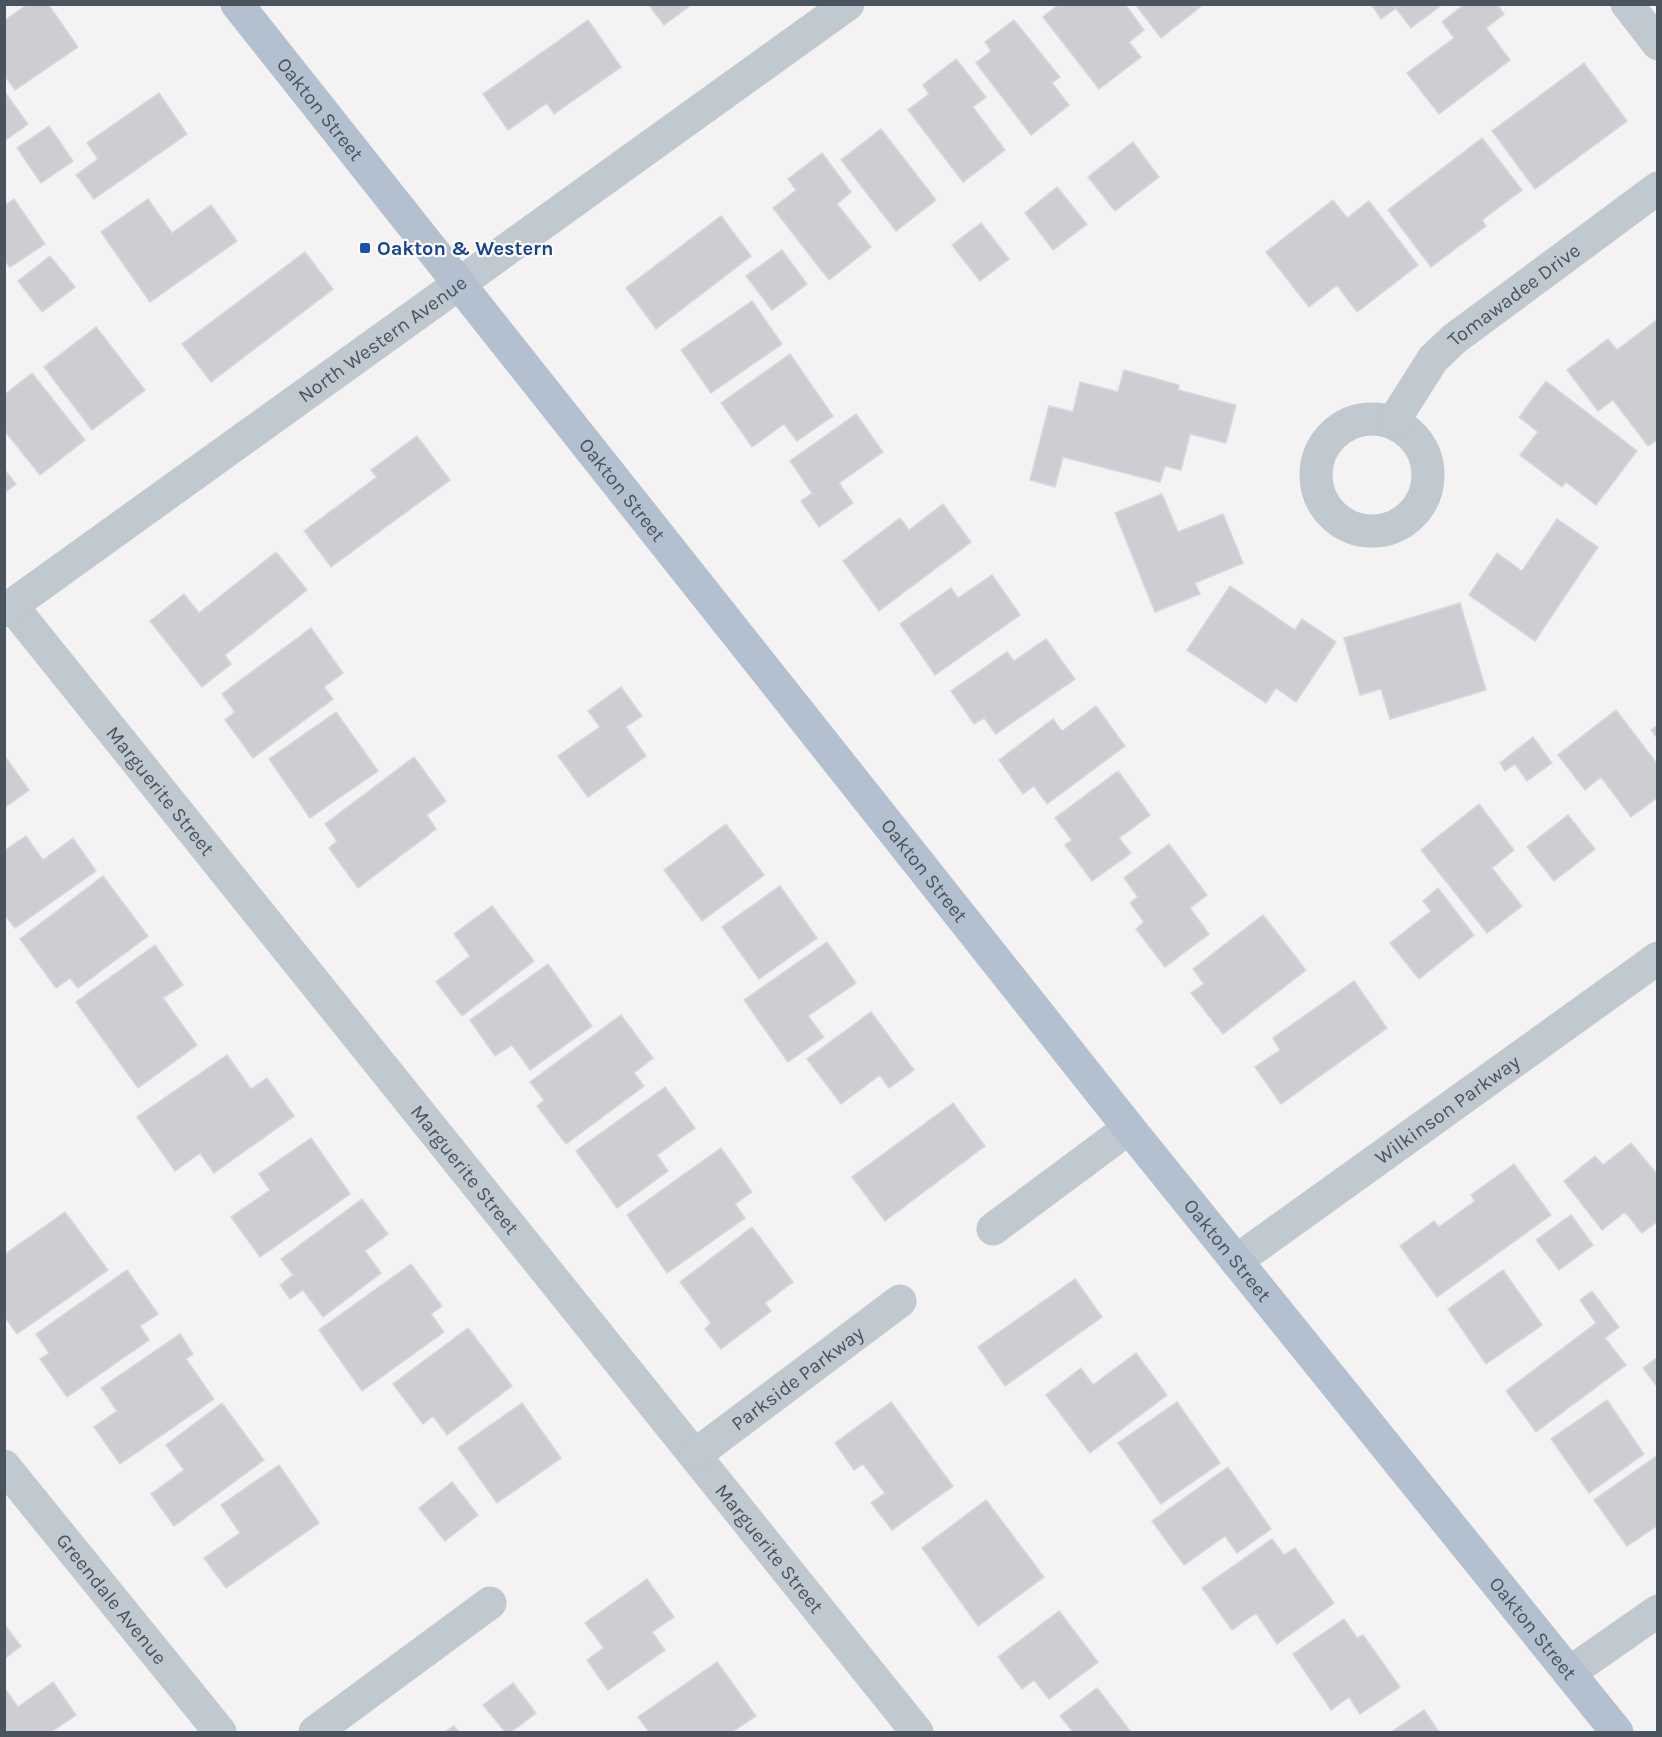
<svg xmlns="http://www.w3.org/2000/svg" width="1662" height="1737" font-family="Karla,sans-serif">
	<rect width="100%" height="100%" fill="#f4f2f2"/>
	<path fill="#ccced4" stroke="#d6d8dd" stroke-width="1.5" d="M28,4H48L78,47L15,90L4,75V21Z
		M648,4H692L664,25Z
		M1059,4H1125L1144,30L1129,42L1141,57L1099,89L1043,17Z
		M1135,4H1204L1161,38Z
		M1371,4H1443L1411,28L1396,8L1381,19Z
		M1465,4H1497L1504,14L1486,28L1510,60L1439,114L1407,73L1454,38L1442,22Z
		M588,20L621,67L554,114L547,103L508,130L483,94Z
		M1014,20L1060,77L1052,83L1069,105L1031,135L976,63L991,51L985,42Z
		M956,59L986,97L973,107L1005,150L963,182L908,110L929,94L923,85Z
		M1584,63L1627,121L1535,189L1492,131Z
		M4,91L28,124L4,141Z
		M159,93L187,134L94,199L76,175L98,159L87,143Z
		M49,126L73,161L41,183L17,148Z
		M881,129L936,200L896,231L841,160Z
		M1482,138L1522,190L1482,220L1486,226L1431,267L1388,210Z
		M1133,142L1159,177L1115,211L1088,177Z
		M822,153L851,192L837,204L871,247L829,280L773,208L796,190L788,179Z
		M1057,187L1087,224L1053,250L1025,213Z
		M14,199L45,244L10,267L4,260V206Z
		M148,199L172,233L211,205L237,241L150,302L101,232Z
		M1333,200L1347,218L1369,201L1418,265L1357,312L1337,285L1309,307L1266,252Z
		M721,216L751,256L656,329L626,288Z
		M981,223L1009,259L980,281L952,245Z
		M782,250L807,284L772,310L746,276Z
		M305,252L333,289L211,382L182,344Z
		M50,256L75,287L42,312L18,281Z
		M752,301L782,344L711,393L681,350Z
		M1658,319V439L1648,446L1613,400L1598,411L1567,370L1608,339L1617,350Z
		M96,327L145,390L92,430L44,367Z
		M790,354L833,416L797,441L784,424L752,447L721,403Z
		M1124,370L1179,385L1178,390L1236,405L1226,443L1190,434L1181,470L1165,466L1160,482L1063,457L1055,487L1030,480L1049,406L1073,412L1080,382L1118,392Z
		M32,373L85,440L40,475L4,430V395Z
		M1546,381L1637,451L1596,505L1566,482L1562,487L1520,455L1538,432L1519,417Z
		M856,414L883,452L839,483L853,503L819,527L801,501L812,493L790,461Z
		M417,436L450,480L331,567L304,531L377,477L371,470Z
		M4,469L16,484L4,493Z
		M1162,494L1178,532L1223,514L1243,563L1195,583L1200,594L1155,612L1115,513Z
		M943,504L971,542L879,611L843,561L900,518L909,530Z
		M1557,519L1598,547L1535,641L1469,595L1497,553L1522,571Z
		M276,552L307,590L225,655L231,664L202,687L150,621L184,594L199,613Z
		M992,575L1020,615L935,675L900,624L951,588L958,598Z
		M1230,586L1295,630L1302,619L1336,642L1296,702L1276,688L1266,703L1187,650Z
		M1460,603L1486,690L1390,719L1381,689L1360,695L1344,638Z
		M311,628L343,673L324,687L333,699L253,758L225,720L235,712L222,694Z
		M1046,639L1075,679L996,734L984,718L974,724L951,691L1007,652L1014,661Z
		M621,687L642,716L626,727L646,756L588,797L558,756L600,727L588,711Z
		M1096,706L1125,746L1047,804L1034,786L1023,794L999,760L1053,719L1062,731Z
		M1616,710L1658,765V797L1631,817L1601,777L1585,790L1558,755Z
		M336,712L378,771L310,818L269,759Z
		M1658,725V739L1651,730Z
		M1533,737L1552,763L1527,781L1515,764L1505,771L1500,763Z
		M4,755L29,790L4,808Z
		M414,757L446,801L427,815L436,829L358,888L329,848L337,841L325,824Z
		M1118,771L1150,815L1119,838L1131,853L1092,881L1065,845L1072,840L1055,818Z
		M1479,804L1514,850L1492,868L1522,906L1487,933L1421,850Z
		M1568,815L1595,849L1554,881L1527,847Z
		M726,824L764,875L702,921L664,870Z
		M26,836L43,860L73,838L96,871L15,928L4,914V851Z
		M1169,844L1207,895L1190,908L1209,934L1165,967L1136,929L1144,922L1130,903L1138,897L1124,878Z
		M103,876L148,936L78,988L70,978L56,988L20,939Z
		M780,886L817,938L759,979L722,927Z
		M1438,888L1474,935L1419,979L1390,943L1431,911L1423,901Z
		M492,906L534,961L462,1016L436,982L470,956L454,934Z
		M1263,915L1306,970L1223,1034L1191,993L1204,984L1193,969Z
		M827,942L856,983L808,1016L824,1037L788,1062L744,1000Z
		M155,945L183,985L163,998L197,1045L138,1088L76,1002Z
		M548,964L592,1026L530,1070L512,1045L495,1056L470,1020Z
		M1354,981L1387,1028L1281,1104L1255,1067L1280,1050L1273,1038Z
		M871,1012L914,1070L889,1088L880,1075L841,1104L807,1059Z
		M621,1015L653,1058L634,1073L644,1086L566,1144L537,1106L544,1100L530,1082Z
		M227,1055L251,1089L267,1078L294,1116L214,1173L200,1153L175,1171L137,1117Z
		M665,1087L695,1128L657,1155L668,1171L617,1208L576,1151Z
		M953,1103L985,1146L885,1221L852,1177Z
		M311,1138L350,1194L260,1257L231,1217L270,1190L259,1174Z
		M1631,1143L1658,1175V1221L1642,1233L1625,1212L1602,1230L1564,1181L1595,1156L1603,1165Z
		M721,1148L752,1192L735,1204L745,1218L667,1273L627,1215Z
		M1514,1164L1551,1215L1437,1297L1400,1246L1434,1221L1439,1227L1475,1201L1471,1195Z
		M362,1199L388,1234L365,1251L381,1273L323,1317L303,1290L290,1299L280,1285L293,1275L281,1259Z
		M65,1212L108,1270L17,1334L4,1316V1255Z
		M1571,1215L1593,1245L1559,1270L1536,1240Z
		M752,1227L793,1282L765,1303L771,1311L721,1349L705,1329L711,1323L680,1282Z
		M411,1264L442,1306L431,1314L444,1332L362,1391L319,1330Z
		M127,1270L158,1314L140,1326L149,1340L67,1397L40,1359L49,1353L36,1334Z
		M1503,1270L1542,1325L1486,1364L1448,1309Z
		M1075,1279L1102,1317L1005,1386L978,1347Z
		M1592,1291L1619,1327L1605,1338L1626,1365L1536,1432L1506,1391L1596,1323L1580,1300Z
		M468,1328L512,1386L447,1435L433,1416L423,1424L393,1384Z
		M180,1334L193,1354L186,1359L214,1399L120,1464L94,1427L117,1411L101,1388Z
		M1136,1353L1167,1395L1090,1453L1046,1395L1081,1368L1093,1385Z
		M1658,1357V1388L1643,1368Z
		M1607,1400L1644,1454L1589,1493L1551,1439Z
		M891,1402L953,1486L892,1530L871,1503L885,1493L863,1464L854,1470L835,1443Z
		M1177,1402L1220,1463L1161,1504L1118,1443Z
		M222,1403L264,1460L174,1526L151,1494L184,1470L166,1445Z
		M522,1403L561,1458L497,1503L458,1448Z
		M1658,1455V1525L1627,1546L1594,1500Z
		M279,1465L319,1523L226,1588L204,1558L240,1533L221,1505Z
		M1228,1467L1271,1529L1237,1553L1225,1536L1184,1565L1152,1521Z
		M452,1482L478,1515L445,1541L419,1508Z
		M986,1500L1044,1577L978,1626L922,1548Z
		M1272,1539L1284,1555L1295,1548L1334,1603L1277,1644L1256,1613L1232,1630L1202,1588Z
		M647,1579L674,1617L652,1632L665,1650L608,1690L587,1660L604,1648L585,1623Z
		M1059,1611L1098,1662L1049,1699L1034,1680L1022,1689L998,1657Z
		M1344,1619L1357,1638L1363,1635L1400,1687L1360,1714L1349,1697L1331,1710L1293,1654Z
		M4,1624L21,1646L4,1659Z
		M717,1662L756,1716L732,1732H649L638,1717Z
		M53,1682L76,1715L51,1732H4V1687L18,1707Z
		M513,1683L536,1713L511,1732H505L483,1705Z
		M1097,1688L1131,1732H1073L1060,1716Z
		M1424,1710L1439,1732H1391Z
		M454,1726L459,1732H445Z"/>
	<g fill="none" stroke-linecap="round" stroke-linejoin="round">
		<g stroke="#c0c8d0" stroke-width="33">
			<path d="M1627,4L1658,44"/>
			<circle cx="1372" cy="475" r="56"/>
			<path id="s1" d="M1393,422L1433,359L1454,339L1658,188"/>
			<path id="s2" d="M12,606L917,1732"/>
			<path id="s3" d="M4,611L848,4"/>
			<path d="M993,1229L1129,1128"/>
			<path id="s4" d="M1236,1261L1658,958"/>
			<path id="s5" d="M695,1455L900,1301"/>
			<path id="s6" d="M4,1466L220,1732"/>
			<path d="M1569,1673L1658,1611"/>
			<path d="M315,1732L490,1603"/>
		</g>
		<path stroke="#b2c0cf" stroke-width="33" id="s7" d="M237,4L1129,1128L1617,1732"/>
	</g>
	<rect fill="#1a4fb4" stroke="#fff" stroke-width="2" x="359" y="242" width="12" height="12" rx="3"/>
	<g text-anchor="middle" stroke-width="4.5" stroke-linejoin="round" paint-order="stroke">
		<g font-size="20" fill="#4a545f" stroke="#fff">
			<text dy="7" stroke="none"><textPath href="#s7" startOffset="134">Oakton Street</textPath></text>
			<text dy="7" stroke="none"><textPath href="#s1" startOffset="178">Tomawadee Drive</textPath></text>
			<text dy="7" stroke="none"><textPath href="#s3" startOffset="466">North Western Avenue</textPath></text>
			<text dy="7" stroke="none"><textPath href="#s7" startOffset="620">Oakton Street</textPath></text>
			<text dy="7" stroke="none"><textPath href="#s2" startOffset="237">Marguerite Street</textPath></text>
			<text dy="7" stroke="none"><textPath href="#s7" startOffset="1106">Oakton Street</textPath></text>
			<text dy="7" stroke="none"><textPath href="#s4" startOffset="260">Wilkinson Parkway</textPath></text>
			<text dy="7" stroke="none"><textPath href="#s2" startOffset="723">Marguerite Street</textPath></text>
			<text dy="7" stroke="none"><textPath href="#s7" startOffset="1592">Oakton Street</textPath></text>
			<text dy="7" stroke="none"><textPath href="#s5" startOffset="128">Parkside Parkway</textPath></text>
			<text dy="7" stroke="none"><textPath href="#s2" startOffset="1209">Marguerite Street</textPath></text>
			<text dy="7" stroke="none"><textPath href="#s6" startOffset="171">Greendale Avenue</textPath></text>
			<text dy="7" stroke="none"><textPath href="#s7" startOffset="2078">Oakton Street</textPath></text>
		</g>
		<g font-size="20" font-weight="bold" fill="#164399" stroke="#fff" text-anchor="start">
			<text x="377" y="255">Oakton &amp; Western</text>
		</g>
	</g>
	<rect width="1662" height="1737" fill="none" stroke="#4a545f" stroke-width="12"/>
</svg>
